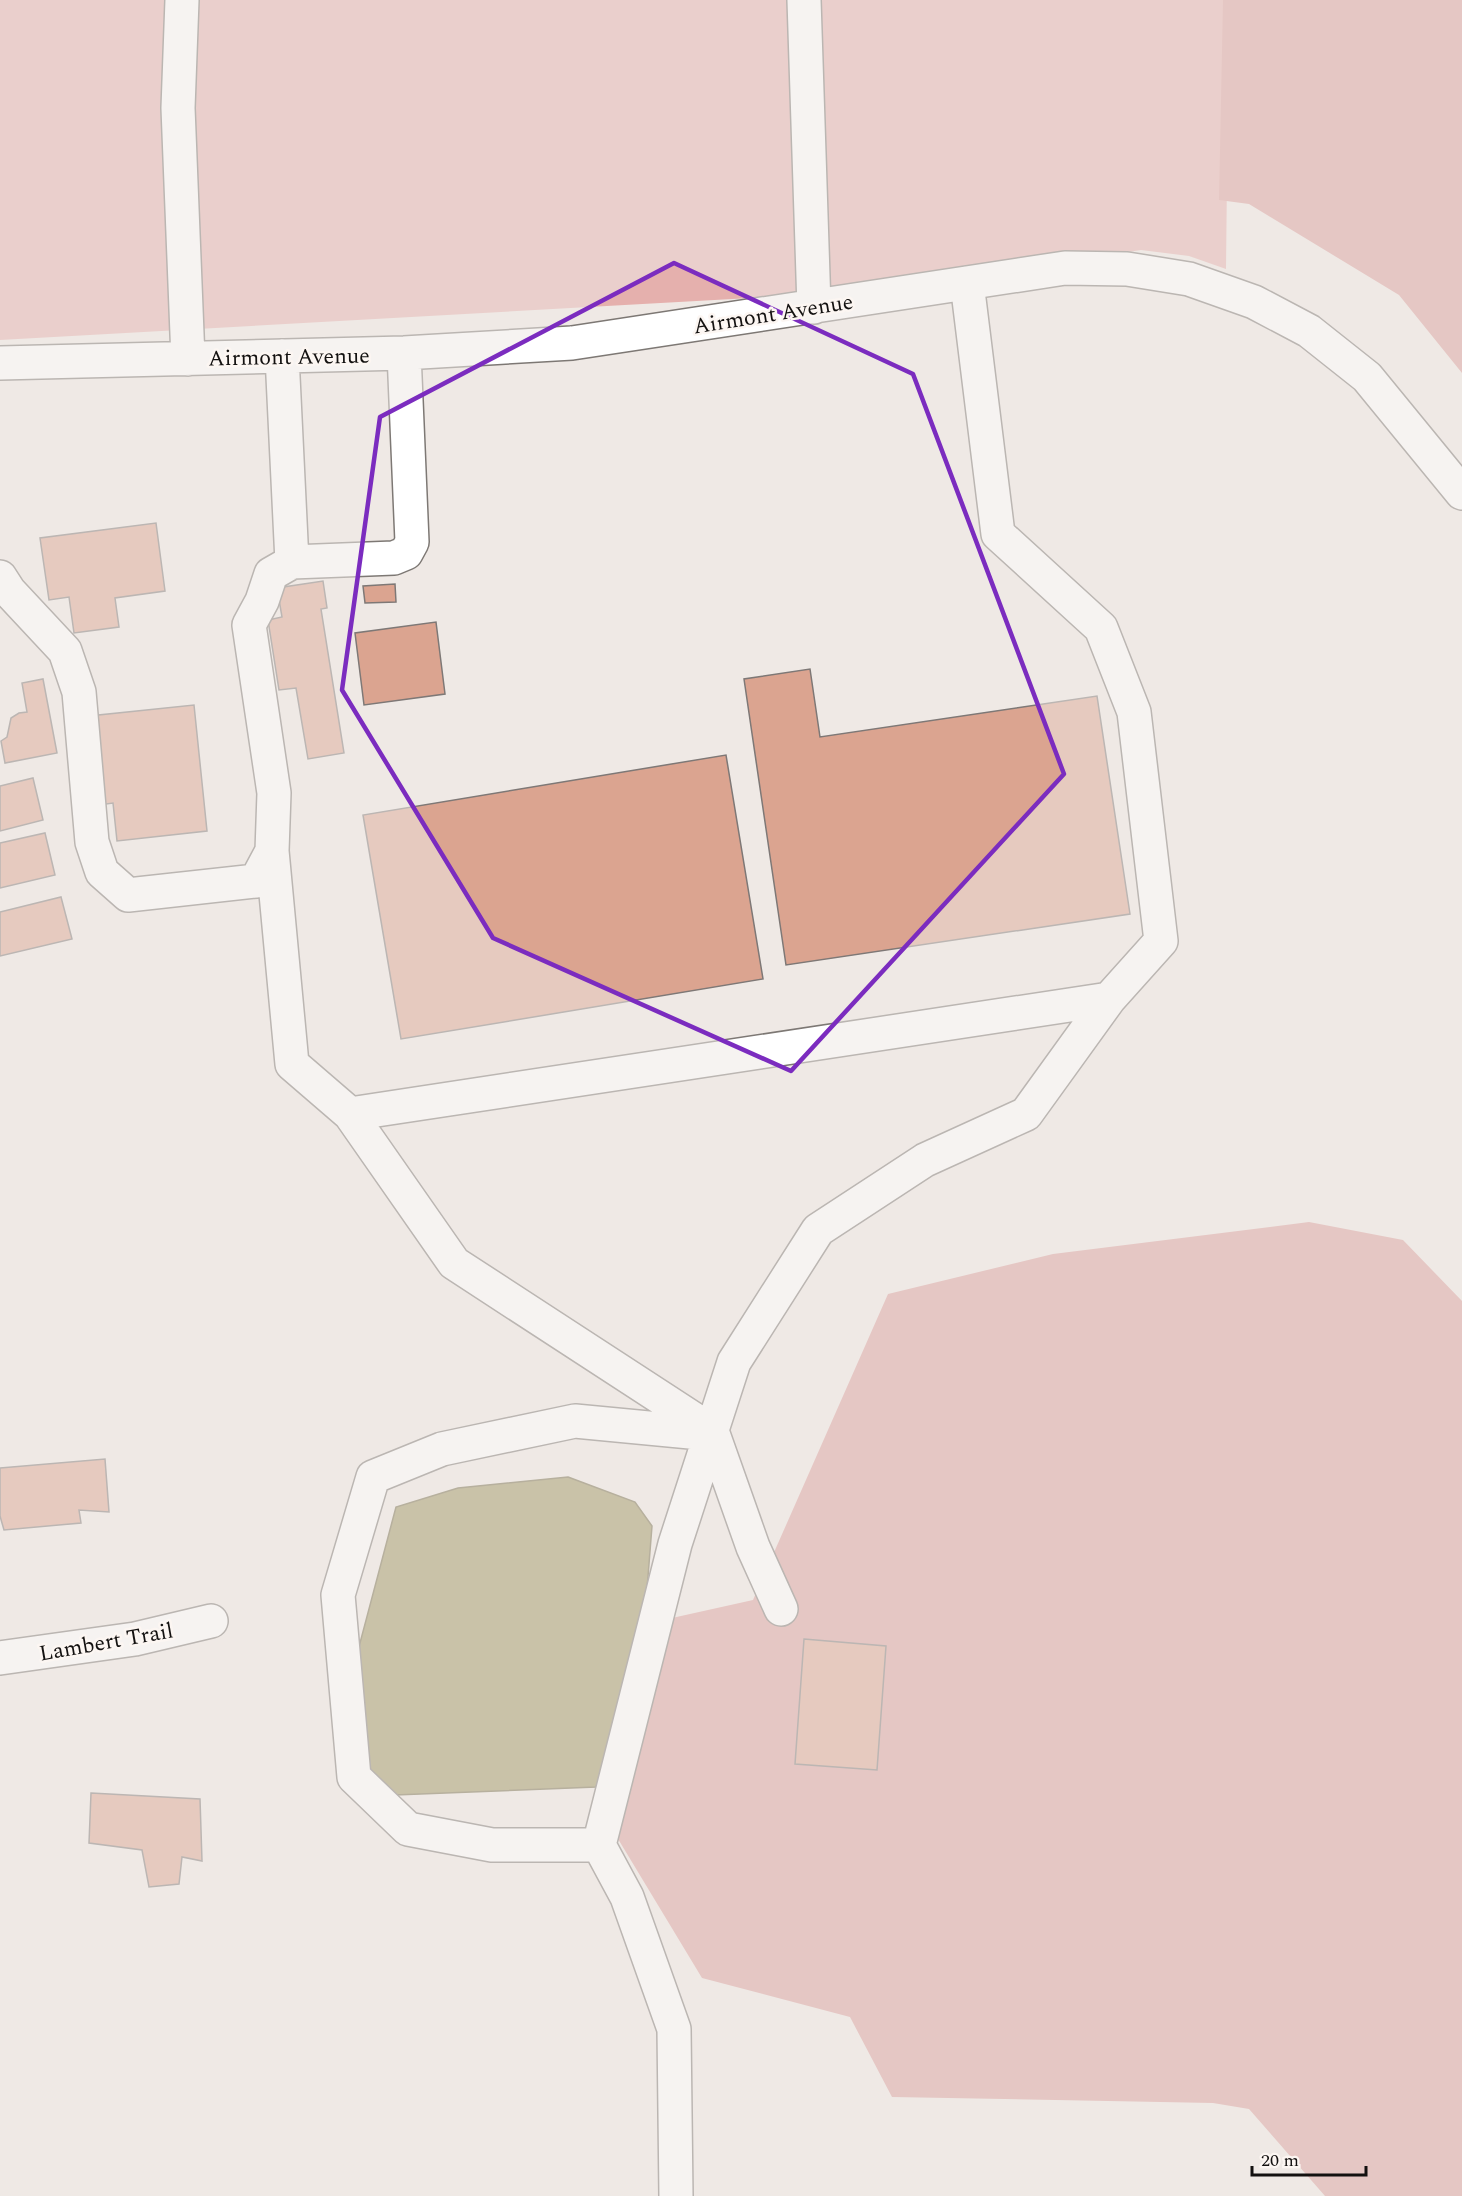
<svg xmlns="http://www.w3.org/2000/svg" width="1462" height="2196" font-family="Spectral,serif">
	<rect width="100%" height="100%" fill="#efe9e5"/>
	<path fill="#e5b0ad" d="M0,0H1229L1226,269L1189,256L1141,250L876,291L0,340Z"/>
	<path fill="#da9e9b" d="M1223,0H1462V373L1399,295L1249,204L1219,200Z
		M1309,1222L1403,1240L1462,1301V2196H1325L1249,2109L1213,2103L892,2097L850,2017L702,1978L609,1824L663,1620L753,1600L888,1294L1053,1254Z"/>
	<path fill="#9c925e" stroke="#736b47" stroke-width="1.5" d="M568,1477L635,1502L652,1526L641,1665L596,1787L395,1795L364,1769L356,1658L396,1507L458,1488Z"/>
	<path fill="#dba490" stroke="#7e7876" stroke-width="1.5" d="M156,523L165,591L115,598L119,627L74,633L69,597L49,600L40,538Z
		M323,581L327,608L321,609L344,753L308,759L296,688L279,690L268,620L282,617L277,588Z
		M395,584L396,602L365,603L363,586Z
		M436,622L445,694L364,705L355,633Z
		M810,669L820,737L1097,696L1130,914L786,965L744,679Z
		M43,679L57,753L5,763L1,741L7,737L11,718L19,713L27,712L22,683Z
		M194,705L207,831L117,841L113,803L99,805L89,716Z
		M726,755L763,979L401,1039L363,815Z
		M33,778L43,820L0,831V786Z
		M45,833L55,875L0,888V843Z
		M61,897L72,939L0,956V912Z
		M105,1459L109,1512L79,1510L81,1523L4,1530L0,1516V1468Z
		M804,1639L886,1646L877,1770L795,1764Z
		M91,1793L200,1799L202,1861L182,1857L179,1884L149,1887L142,1850L89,1843Z"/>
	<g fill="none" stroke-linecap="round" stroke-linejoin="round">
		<defs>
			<path id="minor" d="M182,0L178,108L188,359
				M804,0L814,307
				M0,363L404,353L572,343L1065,268L1127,269L1189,279L1254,302L1309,331L1367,377L1462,493
				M292,562L394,558L406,553L412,542L404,353
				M0,577L9,591L65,651L79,692L92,842L102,872L128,895L256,881L272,851L274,793L249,625L262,601L271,574L292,562L282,356
				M272,851L292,1064L350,1114L1109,999L1161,941L1134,712L1101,628L998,534L967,283
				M350,1114L454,1263L712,1431L753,1547L781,1609
				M0,1658L135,1639L211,1621
				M599,1845H492L408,1829L354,1777L338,1595L373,1477L442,1449L575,1421L711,1434
				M676,2196L674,2029L627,1897L599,1845L675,1544L734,1362L818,1230L925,1160L1026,1114L1109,999"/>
		</defs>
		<use href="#minor" stroke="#7d7874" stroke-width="36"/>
		<use href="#minor" stroke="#fff" stroke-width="33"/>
	</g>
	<path d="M0 0H1462V2196H0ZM674,263L913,374L1064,774L791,1071L493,938L342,690L380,417Z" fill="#efe9e5" fill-opacity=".55" fill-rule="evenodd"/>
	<path fill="none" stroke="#7b2cbf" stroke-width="4.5" stroke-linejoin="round" d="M674,263L913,374L1064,774L791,1071L493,938L342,690L380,417Z"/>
	<g text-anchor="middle" stroke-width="5" stroke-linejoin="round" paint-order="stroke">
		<g font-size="22" fill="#131110" stroke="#fcf6f2">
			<text transform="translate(773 313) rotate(-9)" y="8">Airmont Avenue</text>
			<text transform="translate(289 356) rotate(-1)" y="8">Airmont Avenue</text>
			<text transform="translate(106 1641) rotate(-10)" y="8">Lambert Trail</text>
		</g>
	</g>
	<path d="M1252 2166v9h114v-9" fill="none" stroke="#131110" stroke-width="3"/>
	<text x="1261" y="2166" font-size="18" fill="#131110" stroke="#fcf6f2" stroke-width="4.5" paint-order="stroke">20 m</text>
</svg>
